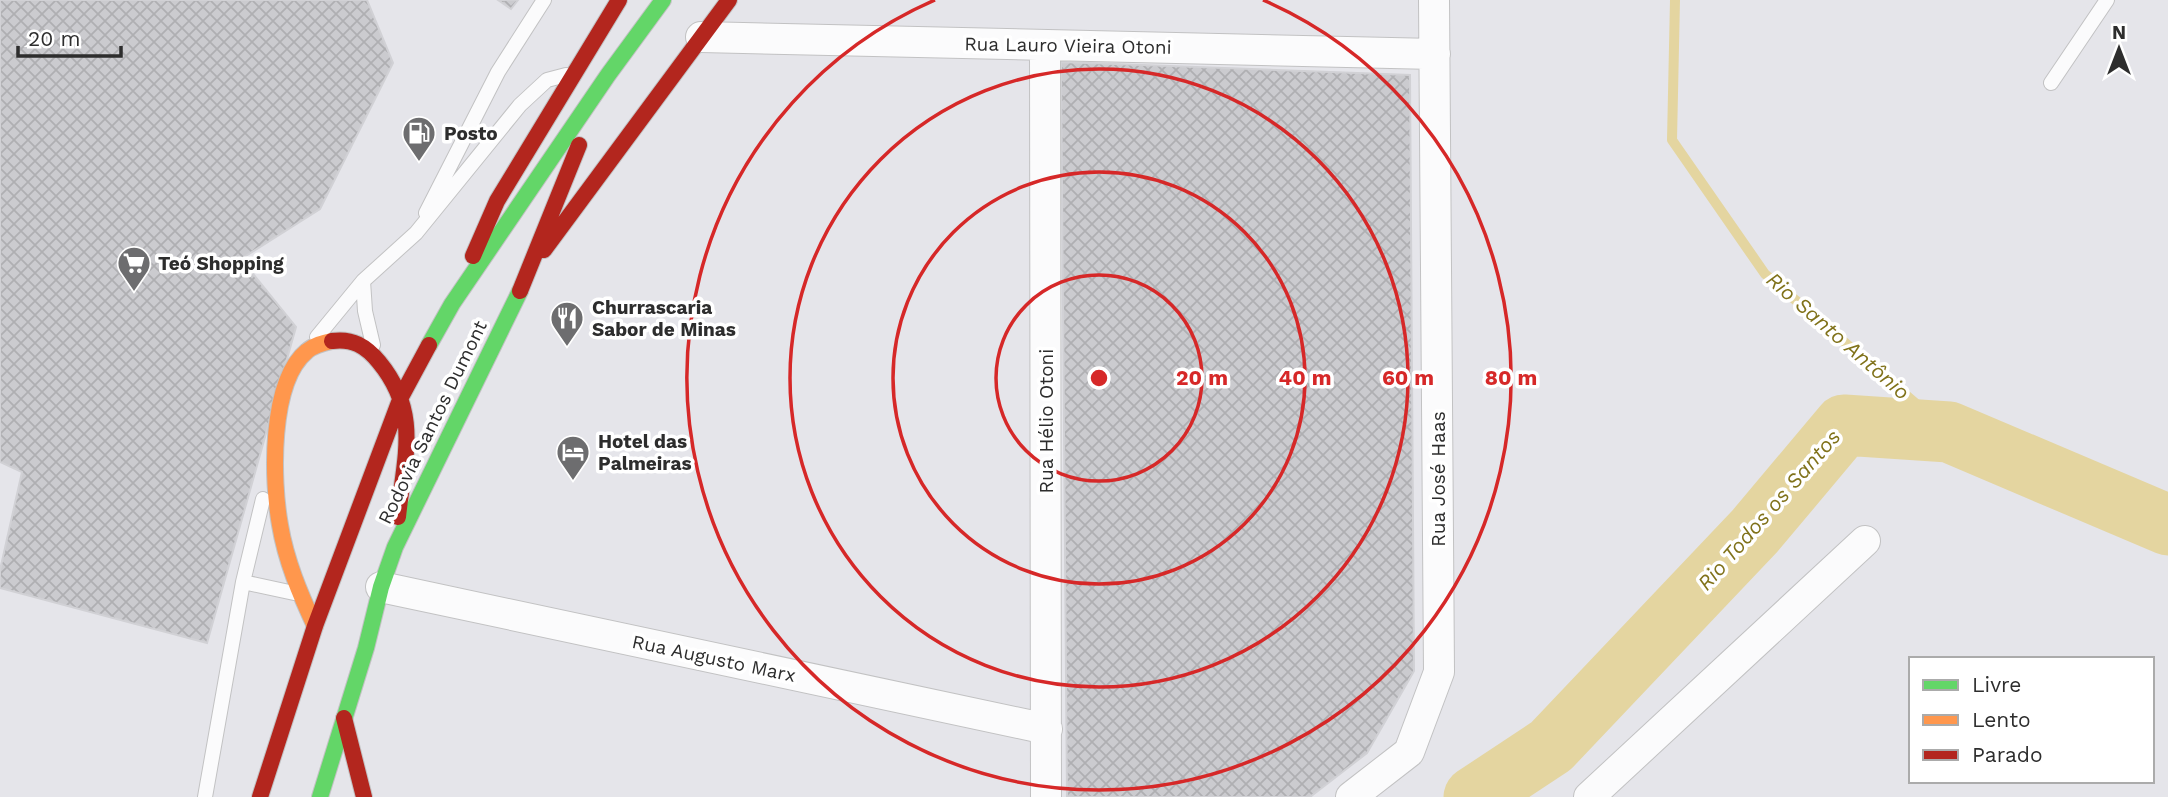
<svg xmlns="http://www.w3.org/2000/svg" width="2168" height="797" font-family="'Work Sans',sans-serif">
	<defs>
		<pattern id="building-cross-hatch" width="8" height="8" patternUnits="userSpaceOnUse" patternTransform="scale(1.75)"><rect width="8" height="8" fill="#cbcbcf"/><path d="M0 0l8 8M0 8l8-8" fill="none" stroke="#afafb2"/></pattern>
	</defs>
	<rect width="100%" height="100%" fill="#e5e5ea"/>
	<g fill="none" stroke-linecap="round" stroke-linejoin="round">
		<path stroke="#e4d5a0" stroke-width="10" d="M1675,0L1672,140L1765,274L1949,432"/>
		<path stroke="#e4d5a0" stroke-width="61" d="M1474,797L1551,746L1755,531L1844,425L1949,432L2168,525"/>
	</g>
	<path fill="url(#building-cross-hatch)" stroke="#d1d1d5" stroke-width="2" d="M0,0H367L393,63L320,209L241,259L296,327L207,643L0,588V570L22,472L0,462Z
		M498,0H518L511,9Z
		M1061,62L1410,75L1414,671L1367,753L1310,797H1067Z"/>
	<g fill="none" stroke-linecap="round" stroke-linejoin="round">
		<defs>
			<path id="lane" d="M2051,83L2107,0
				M426,213L498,72L544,0
				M363,281L365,311L373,345
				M317,337L363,281L416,233L520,105L547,80L566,75
				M263,499L243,582L294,593
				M205,797L243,582"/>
			<path id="street" d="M701,37L1435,54
				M1045,45L1046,797
				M381,587L1047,729
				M1351,797L1409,752L1439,672L1434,0
				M1589,797L1865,541"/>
			<path id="fast" d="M429,345L452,304L608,75L663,0
				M320,797L366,648L381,587L395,547L520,291"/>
			<path id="slow" d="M315,626C300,594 286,561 280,525C272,481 269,382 307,351C314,345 323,343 332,341"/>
			<path id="jam" d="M544,250L729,0
				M473,256L497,201L619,0
				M520,291L579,145
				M332,341C352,338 366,346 379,362C421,413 404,458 398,517
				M344,718L364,797
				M260,797L315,626L401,397L429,345"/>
		</defs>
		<use href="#lane" stroke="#c2c2c3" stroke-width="16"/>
		<use href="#street" stroke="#c2c2c3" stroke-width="32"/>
		<use href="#fast" stroke="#c2c2c3" stroke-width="18"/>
		<use href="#slow" stroke="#c2c2c3" stroke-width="18"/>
		<use href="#jam" stroke="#c2c2c3" stroke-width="18"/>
		<use href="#lane" stroke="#fbfbfc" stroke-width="14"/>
		<use href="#street" stroke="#fbfbfc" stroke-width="30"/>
		<use href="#fast" stroke="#63d668" stroke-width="16"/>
		<use href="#slow" stroke="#ff974d" stroke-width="16"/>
		<use href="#jam" stroke="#b3261e" stroke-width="16"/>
	</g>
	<g fill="none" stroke="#d62828" stroke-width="3.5">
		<circle cx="1099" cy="378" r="103"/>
		<circle cx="1099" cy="378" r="206"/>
		<circle cx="1099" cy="378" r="309"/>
		<path d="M1263 0A412 412 0 1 1 935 0"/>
	</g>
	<defs>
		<symbol id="fuel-pin" viewBox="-11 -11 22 30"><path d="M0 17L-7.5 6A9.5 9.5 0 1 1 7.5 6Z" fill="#6d6d6f" stroke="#fff"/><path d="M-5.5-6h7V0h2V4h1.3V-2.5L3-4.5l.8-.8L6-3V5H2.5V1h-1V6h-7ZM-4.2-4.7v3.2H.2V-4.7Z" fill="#fff"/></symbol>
		<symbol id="supermarket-pin" viewBox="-11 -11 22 30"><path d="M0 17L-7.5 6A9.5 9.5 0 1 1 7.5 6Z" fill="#6d6d6f" stroke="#fff"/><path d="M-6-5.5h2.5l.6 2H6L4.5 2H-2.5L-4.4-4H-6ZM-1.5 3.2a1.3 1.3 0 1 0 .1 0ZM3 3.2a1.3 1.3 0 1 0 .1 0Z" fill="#fff"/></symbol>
		<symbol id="restaurant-pin" viewBox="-11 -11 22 30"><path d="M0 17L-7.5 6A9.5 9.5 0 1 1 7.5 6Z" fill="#6d6d6f" stroke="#fff"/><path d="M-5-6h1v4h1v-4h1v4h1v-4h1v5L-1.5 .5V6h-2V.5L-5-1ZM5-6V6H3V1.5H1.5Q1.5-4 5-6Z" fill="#fff"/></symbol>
		<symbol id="hotel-pin" viewBox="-11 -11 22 30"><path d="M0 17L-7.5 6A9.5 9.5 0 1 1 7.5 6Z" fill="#6d6d6f" stroke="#fff"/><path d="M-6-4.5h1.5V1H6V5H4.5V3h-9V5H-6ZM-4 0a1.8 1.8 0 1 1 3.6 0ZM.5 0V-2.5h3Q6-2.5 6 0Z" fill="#fff"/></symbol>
	</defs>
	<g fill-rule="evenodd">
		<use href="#fuel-pin" x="400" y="114" width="38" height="52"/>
		<use href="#supermarket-pin" x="115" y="244" width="38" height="52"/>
		<use href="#restaurant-pin" x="548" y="299" width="38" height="52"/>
		<use href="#hotel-pin" x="554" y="433" width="38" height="52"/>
	</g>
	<g text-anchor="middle" stroke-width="7" stroke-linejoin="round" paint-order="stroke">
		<g font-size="19" fill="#2d2d2d" stroke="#fff">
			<text transform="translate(1068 45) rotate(1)" y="7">Rua Lauro Vieira Otoni</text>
			<text transform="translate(1046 421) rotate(-90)" y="7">Rua Hélio Otoni</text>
			<text transform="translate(432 422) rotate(-64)" y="7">Rodovia Santos Dumont</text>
			<text transform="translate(1438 479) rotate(-90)" y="7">Rua José Haas</text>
			<text transform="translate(714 658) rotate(12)" y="7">Rua Augusto Marx</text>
		</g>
		<g font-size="19" font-weight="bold" fill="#2d2d2d" stroke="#fff" text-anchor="start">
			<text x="444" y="140">Posto</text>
			<text x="158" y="270">Teó Shopping</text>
			<text x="592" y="314">Churrascaria<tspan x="592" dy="22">Sabor de Minas</tspan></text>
			<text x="598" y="448">Hotel das<tspan x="598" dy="22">Palmeiras</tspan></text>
		</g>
		<g font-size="21" font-style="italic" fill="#80721a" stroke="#fff">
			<text transform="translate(1838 336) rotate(41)" y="7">Rio Santo Antônio</text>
			<text transform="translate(1769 510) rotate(-49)" y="7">Rio Todos os Santos</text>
		</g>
	</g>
	<circle cx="1099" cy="378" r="10" fill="#d62828" stroke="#fff" stroke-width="3.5"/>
	<g font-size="21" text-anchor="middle" font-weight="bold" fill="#d62828" stroke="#fff" stroke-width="7" stroke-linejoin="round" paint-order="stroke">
		<text x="1202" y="385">20 m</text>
		<text x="1305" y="385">40 m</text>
		<text x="1408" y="385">60 m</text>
		<text x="1511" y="385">80 m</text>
	</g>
	<rect x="1909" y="657" width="245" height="126" fill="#ffffff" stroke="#ababab" stroke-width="2"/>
	<rect x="1923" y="680" width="35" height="10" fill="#63d668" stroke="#ababab" stroke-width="2"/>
	<text x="1972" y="692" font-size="21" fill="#2d2d2d">Livre</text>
	<rect x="1923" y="715" width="35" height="10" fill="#ff974d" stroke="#ababab" stroke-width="2"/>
	<text x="1972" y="727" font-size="21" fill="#2d2d2d">Lento</text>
	<rect x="1923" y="750" width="35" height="10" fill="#b3261e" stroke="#ababab" stroke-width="2"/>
	<text x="1972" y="762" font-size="21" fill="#2d2d2d">Parado</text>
	<g transform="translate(2119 49)" stroke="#ffffff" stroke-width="5" paint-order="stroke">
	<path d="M0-5L12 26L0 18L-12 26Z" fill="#2d2d2d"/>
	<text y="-10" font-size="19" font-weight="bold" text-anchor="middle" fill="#2d2d2d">N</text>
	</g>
	<path d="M18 46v10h103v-10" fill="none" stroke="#2d2d2d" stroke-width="3.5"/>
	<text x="28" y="46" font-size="21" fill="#2d2d2d" stroke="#ffffff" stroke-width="5" paint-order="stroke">20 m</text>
</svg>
